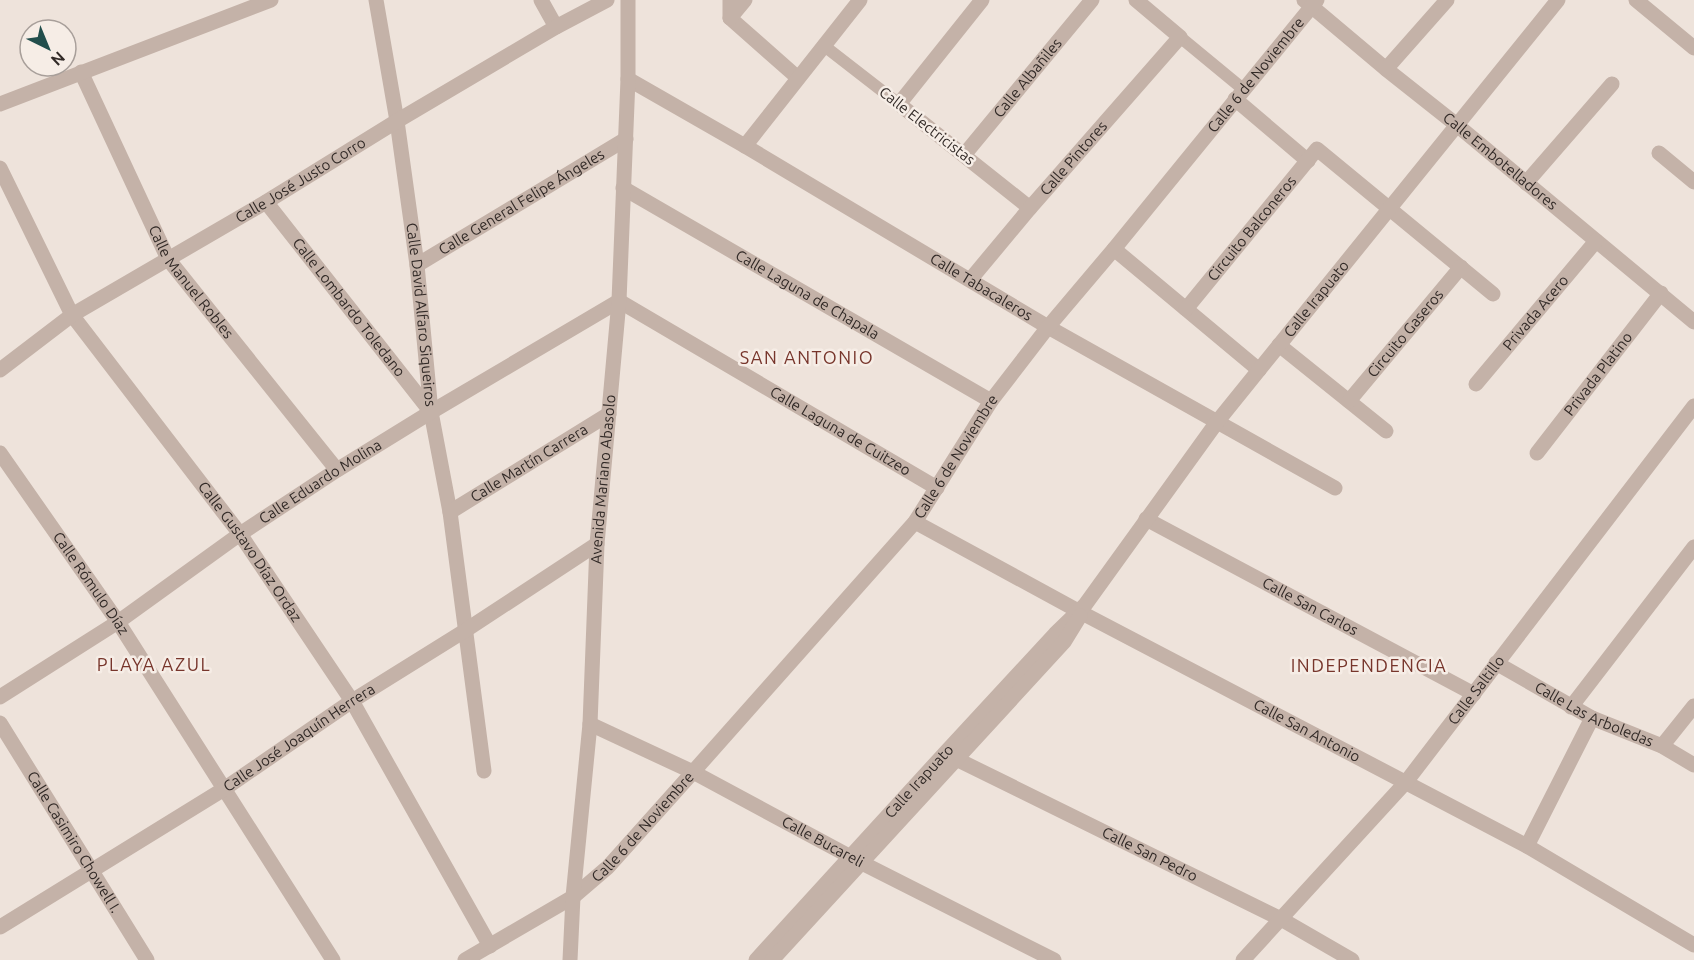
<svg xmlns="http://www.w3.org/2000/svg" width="1694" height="960" font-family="Ubuntu,sans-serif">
	<rect width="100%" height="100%" fill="#eee3db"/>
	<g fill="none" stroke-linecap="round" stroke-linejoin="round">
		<path stroke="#c4b2a8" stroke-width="12" d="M1180,37L1243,89
			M823,45L899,104"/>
		<g stroke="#c4b2a8" stroke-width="15">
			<path id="s1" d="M376,0L397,121L417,265L431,412L450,512L484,771"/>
			<path d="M541,0L556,27"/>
			<path d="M730,0V18L798,78"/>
			<path d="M982,0L899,104L1030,208"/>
			<path id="s2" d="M1304,0L1386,69L1458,126L1694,322"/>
			<path d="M1636,0L1694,48"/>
			<path d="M730,18L745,0"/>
			<path d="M1386,69L1447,0"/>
			<path id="s3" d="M81,72L168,259L337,470"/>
			<path id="s4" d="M628,79L745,146L1048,327L1335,488"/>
			<path d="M1235,99L1308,161"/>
			<path d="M0,104L271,0"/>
			<path d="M745,146L860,0"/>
			<path d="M1659,153L1694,182"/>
			<path id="s5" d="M964,155L1092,0"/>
			<path id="s6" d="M0,168L72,315L240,534L352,701L490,946"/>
			<path d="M1526,183L1612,84"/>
			<path id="s7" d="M623,188L991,401"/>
			<path id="s8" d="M266,202L431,412"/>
			<path d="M1114,249L1259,370"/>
			<path id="s9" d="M417,265L626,139"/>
			<path id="s10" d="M970,280L1030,208L1180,37L1136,0"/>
			<path id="s11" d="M1186,309L1317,149L1493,294"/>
			<path d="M1279,345L1386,431"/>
			<path id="s12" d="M0,370L72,315L266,202L397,121L556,27L607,0"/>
			<path id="s13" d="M1476,384L1596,241"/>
			<path id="s14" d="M1349,401L1461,267"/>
			<path id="s15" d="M0,453L118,622L333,960"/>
			<path id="s16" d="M1537,453L1661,293"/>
			<path id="s17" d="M450,512L609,414"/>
			<path id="s18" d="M1146,519L1474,694"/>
			<path id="s19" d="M915,522L1082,613L1527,846L1694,945"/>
			<path id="s20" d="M1496,663L1592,718L1662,746L1694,765"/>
			<path id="s21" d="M0,697L118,622L240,534L337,470L431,412L619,301L937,488"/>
			<path d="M1571,707L1694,547"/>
			<path id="s22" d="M0,723L147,960"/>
			<path id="s23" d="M590,724L693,772L862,863L1054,960"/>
			<path d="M1662,746L1694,706"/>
			<path id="s24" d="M948,755L1281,919L1352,960"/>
			<path d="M1527,846L1592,718"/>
			<path id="s25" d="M0,927L224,789L352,701L466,630L597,544"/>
			<path id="s26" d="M465,960L573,897L608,867L693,772L915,522L991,401L1048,327L1114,249L1317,0"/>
			<path id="s27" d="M756,960L945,753L1055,634L1085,605L1217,422L1558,0"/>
			<path d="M772,960L1064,642L1080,616"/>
			<path id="s28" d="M1243,960L1406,782L1694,406"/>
		</g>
		<path stroke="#c4b2a8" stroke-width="15" id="s29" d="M570,960L573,897L590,724L597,544L619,301L628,79V0"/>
	</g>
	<g text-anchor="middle" stroke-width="5" stroke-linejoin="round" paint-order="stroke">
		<g font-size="15" fill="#322a27" stroke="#f6ede6">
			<text dy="5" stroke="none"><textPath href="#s26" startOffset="1196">Calle 6 de Noviembre</textPath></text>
			<text dy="5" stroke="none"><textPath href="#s5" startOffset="100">Calle Albañiles</textPath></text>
			<text transform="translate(927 126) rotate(38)" y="5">Calle Electricistas</text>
			<text dy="5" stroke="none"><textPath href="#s10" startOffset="160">Calle Pintores</textPath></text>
			<text dy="5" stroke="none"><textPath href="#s2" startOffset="254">Calle Embotelladores</textPath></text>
			<text dy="5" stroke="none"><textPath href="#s12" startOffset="356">Calle José Justo Corro</textPath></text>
			<text dy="5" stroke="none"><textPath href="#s9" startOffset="122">Calle General Felipe Ángeles</textPath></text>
			<text dy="5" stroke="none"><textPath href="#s11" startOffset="104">Circuito Balconeros</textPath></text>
			<text dy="5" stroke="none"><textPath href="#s3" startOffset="238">Calle Manuel Robles</textPath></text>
			<text dy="5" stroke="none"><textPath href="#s4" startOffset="410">Calle Tabacaleros</textPath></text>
			<text dy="5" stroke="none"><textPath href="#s7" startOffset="213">Calle Laguna de Chapala</textPath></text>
			<text dy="5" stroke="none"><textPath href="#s27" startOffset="868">Calle Irapuato</textPath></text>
			<text dy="5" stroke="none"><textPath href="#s8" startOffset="134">Calle Lombardo Toledano</textPath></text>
			<text dy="5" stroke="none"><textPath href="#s13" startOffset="93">Privada Acero</textPath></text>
			<text dy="5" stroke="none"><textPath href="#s1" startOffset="318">Calle David Alfaro Siqueiros</textPath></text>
			<text dy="5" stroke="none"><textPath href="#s14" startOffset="88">Circuito Gaseros</textPath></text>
			<text dy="5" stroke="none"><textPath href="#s16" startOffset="100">Privada Platino</textPath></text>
			<text dy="5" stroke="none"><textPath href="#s21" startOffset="992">Calle Laguna de Cuitzeo</textPath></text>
			<text dy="5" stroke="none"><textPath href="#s26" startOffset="710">Calle 6 de Noviembre</textPath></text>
			<text dy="5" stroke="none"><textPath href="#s17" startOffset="93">Calle Martín Carrera</textPath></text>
			<text dy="5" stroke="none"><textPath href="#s29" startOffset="482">Avenida Mariano Abasolo</textPath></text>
			<text dy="5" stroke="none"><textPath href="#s21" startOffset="386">Calle Eduardo Molina</textPath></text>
			<text dy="5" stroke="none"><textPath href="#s6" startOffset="460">Calle Gustavo Díaz Ordaz</textPath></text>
			<text dy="5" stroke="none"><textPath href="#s15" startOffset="159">Calle Rómulo Díaz</textPath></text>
			<text dy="5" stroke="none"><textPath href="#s18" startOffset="186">Calle San Carlos</textPath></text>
			<text dy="5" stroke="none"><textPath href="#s28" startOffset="357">Calle Saltillo</textPath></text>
			<text dy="5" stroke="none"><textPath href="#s20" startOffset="111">Calle Las Arboledas</textPath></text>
			<text dy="5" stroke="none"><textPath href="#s19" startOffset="444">Calle San Antonio</textPath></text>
			<text dy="5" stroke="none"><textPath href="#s25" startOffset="354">Calle José Joaquín Herrera</textPath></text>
			<text dy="5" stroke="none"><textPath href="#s27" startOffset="242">Calle Irapuato</textPath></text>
			<text dy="5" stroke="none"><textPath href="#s26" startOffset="224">Calle 6 de Noviembre</textPath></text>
			<text dy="5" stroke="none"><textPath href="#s23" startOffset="261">Calle Bucareli</textPath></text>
			<text dy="5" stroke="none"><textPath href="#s22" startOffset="140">Calle Casimiro Chowell I.</textPath></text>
			<text dy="5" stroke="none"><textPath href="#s24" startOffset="225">Calle San Pedro</textPath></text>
		</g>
		<g font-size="18" letter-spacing="1.5" fill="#77352b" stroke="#f6ede6">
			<text x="807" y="364">SAN ANTONIO</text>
			<text x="154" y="671">PLAYA AZUL</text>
			<text x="1369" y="672">INDEPENDENCIA</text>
		</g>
	</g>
	<g transform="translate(48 48) rotate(137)"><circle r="28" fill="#f6ede6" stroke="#a89f9a" stroke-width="1.5"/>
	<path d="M0-4.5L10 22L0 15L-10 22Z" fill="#224e4c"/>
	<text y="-9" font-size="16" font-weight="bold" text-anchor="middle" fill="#322a27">N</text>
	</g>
</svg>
